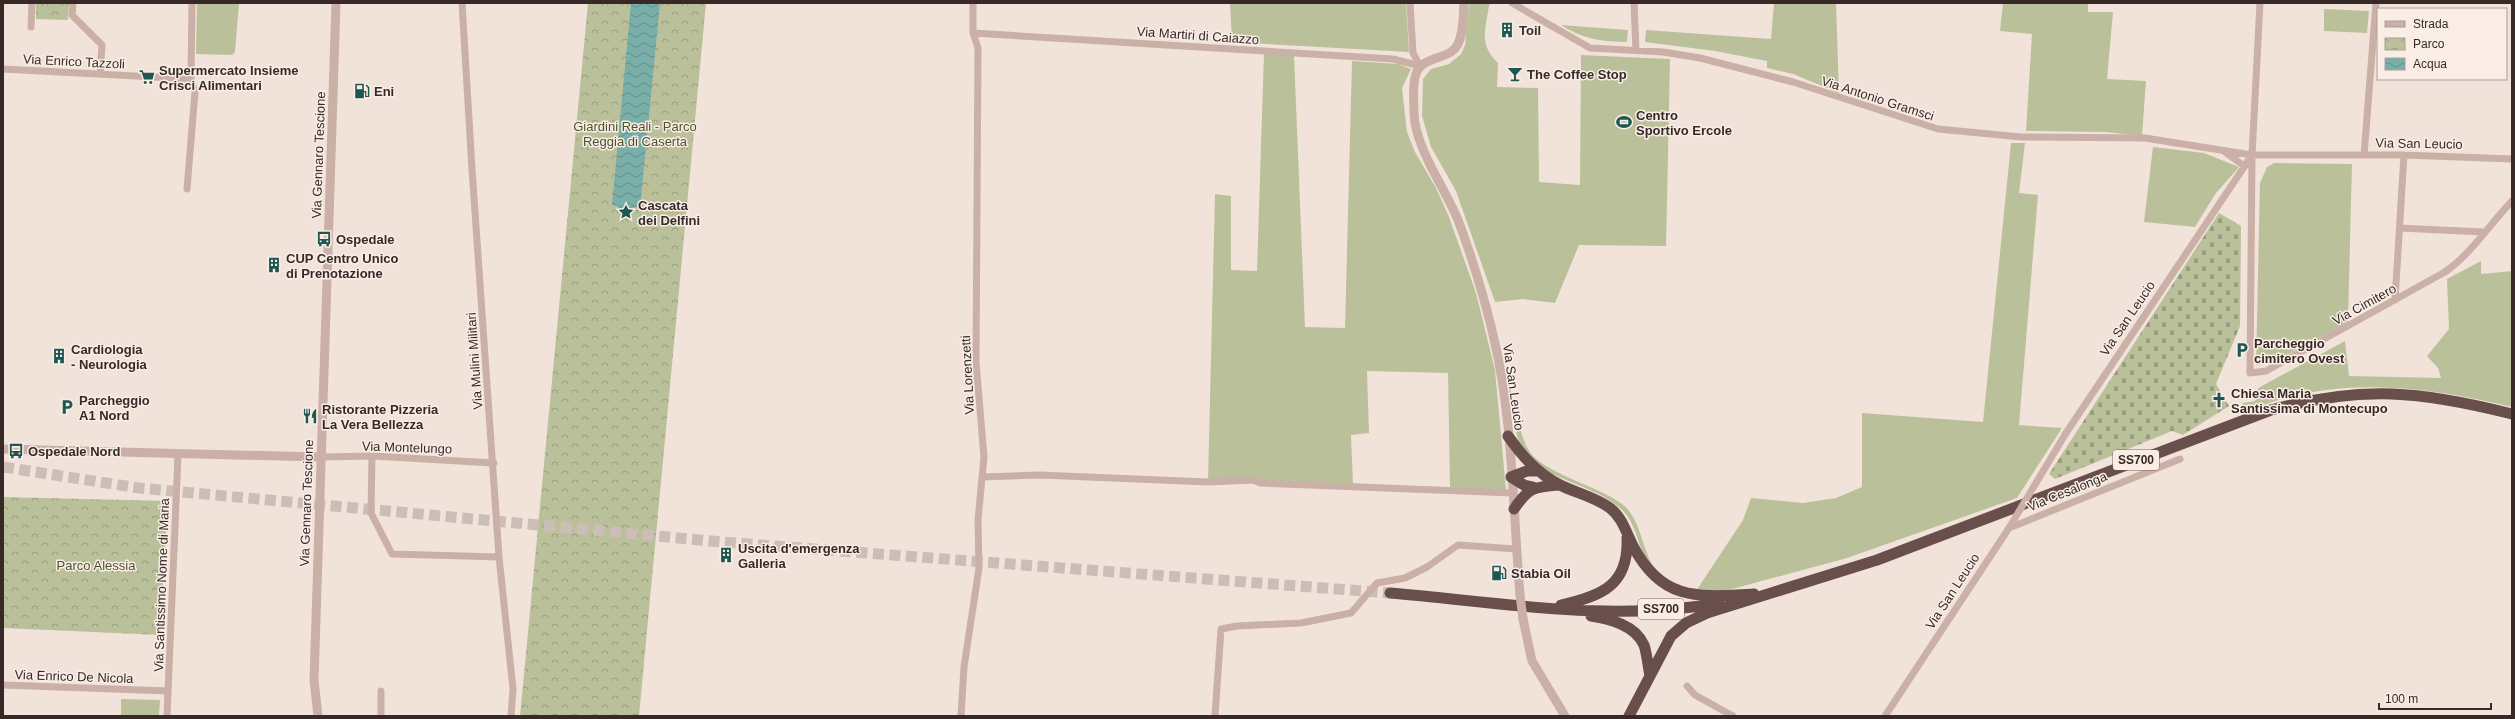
<svg xmlns="http://www.w3.org/2000/svg" width="2515" height="719" font-family="Helvetica,sans-serif">
	<defs>
		<pattern id="cemetery-stones" width="16" height="16" patternUnits="userSpaceOnUse"><rect width="16" height="16" fill="#bac19a"/><path d="M2 7V4a2 2 0 0 1 4 0v3zM10 15v-3a2 2 0 0 1 4 0v3z" fill="#989d7e"/></pattern>
		<pattern id="park-crowns" width="20" height="18" patternUnits="userSpaceOnUse"><rect width="20" height="18" fill="#bac19a"/><path d="M2 6a3 3 0 1 1 6 0M12 15a3 3 0 1 1 6 0" fill="none" stroke="#989d7e"/></pattern>
		<pattern id="water-waves" width="16" height="10" patternUnits="userSpaceOnUse"><rect width="16" height="10" fill="#79afa8"/><path d="M0 5q4-4 8 0t8 0" fill="none" stroke="#648e89"/></pattern>
	</defs>
	<rect width="100%" height="100%" fill="#f2e3da"/>
	<path fill="#bac19a" d="M197,3H239L235,52L232,55L196,54Z
		M1230,3H1406L1409,52L1232,42Z
		M1469,3H1492L1489,5C1486,29 1478,44 1498,63L1497,87L1538,88L1539,182L1580,185L1581,55L1670,59L1666,246L1579,245L1555,303L1523,299L1495,302L1456,191L1431,147L1422,116L1423,79L1431,69L1449,64L1461,54L1465,45Z
		M1774,3H1836L1839,93L1793,74L1767,68V61L1715,51L1645,42L1646,30L1771,39Z
		M2003,3H2088V12H2113L2107,79L2146,81L2142,136L2105,132L2026,131L2032,34L2000,31Z
		M2324,9L2369,11L2367,33L2324,31Z
		M1561,25L1628,30L1627,42C1603,42 1582,39 1561,25Z
		M1264,53L1294,55L1305,327L1345,328L1352,61L1398,64L1411,69L1402,88L1407,132L1415,152L1436,188L1449,217L1476,293L1495,370L1506,490L1450,489L1448,373L1367,371L1369,433L1351,435L1353,485L1208,481L1215,194L1231,196V270L1257,271Z
		M2011,143H2025L2019,193L2038,195L2019,425L2062,428L2017,498L1847,558L1725,591C1688,592 1655,586 1641,548C1636,534 1632,518 1620,508C1593,483 1539,480 1521,447C1515,435 1515,421 1513,409C1512,397 1507,386 1506,373C1513,396 1517,429 1528,449C1541,473 1599,486 1622,504C1647,523 1639,566 1670,582C1678,586 1688,588 1696,591L1743,520L1751,498L1803,503L1836,498L1862,487V413L1983,422Z
		M2153,147L2204,153L2239,167L2216,193L2195,227L2144,222Z
		M2274,163L2352,164L2348,322L2272,363L2256,365L2260,183L2267,167Z
		M2481,261V274L2512,271V407C2437,389 2362,378 2285,398C2271,402 2256,408 2242,413L2240,410L2243,403L2255,401L2256,391L2260,387L2345,341L2349,376L2441,378L2438,368L2427,356L2449,329L2447,279Z
		M121,699L160,700L159,716H121Z"/>
	<path fill="url(#cemetery-stones)" d="M2219,213L2241,226L2240,326L2216,384L2229,406L2183,435L2172,431L2055,479L2049,474Z"/>
	<path fill="url(#park-crowns)" d="M36,3H69L68,20L36,19Z
		M588,3H706L639,716H520Z
		M3,497L168,501L160,635L3,628Z"/>
	<path fill="url(#water-waves)" d="M631,3H660L640,208L635,207L627,212L620,210L618,206L612,205Z"/>
	<g fill="none" stroke-linecap="round" stroke-linejoin="round">
		<path stroke="#ccbeb6" stroke-width="11" stroke-dasharray="11 5.5" stroke-linecap="butt" d="M3,467L139,488L722,542L1390,593"/>
		<path stroke="#cab0a6" stroke-width="7" d="M73,3L72,15L102,45L100,74
			M462,3L472,169L499,557L513,689L511,716
			M1410,3L1413,53L1420,66
			M1512,3L1590,48L1663,52L1700,58L1793,82L1938,129L2021,137L2145,138L2252,155H2404L2512,159
			M1634,3L1636,50
			M2260,3L2252,155L2250,373L2266,371L2445,272C2471,254 2490,224 2512,201
			M31,27L32,3
			M973,33L1393,59L1420,66
			M3,69L191,79
			M2225,152L2244,166
			M2364,155L2376,3
			M187,189L195,92L191,79L192,3
			M2400,228L2483,232
			M2395,300L2404,155
			M2066,433L2252,155
			M372,456L371,513L392,554L499,557
			M320,457L372,456L494,463
			M983,477L1040,475L1208,482L1253,480L1260,483L1513,493
			M3,685L168,691
			M1687,686L1695,695L1733,716
			M167,716L178,455
			M381,716V691
			M961,716L964,667L979,568L978,520L984,457L976,362L978,48L973,33V3
			M1215,716L1221,629L1237,626L1301,623L1351,613L1377,583L1405,578L1427,567L1458,545L1516,549
			M1885,716L2009,528L2180,459"/>
		<path stroke="#cab0a6" stroke-width="9" d="M1464,3C1463,16 1464,32 1458,44C1450,61 1422,55 1416,74C1412,84 1414,101 1414,112C1414,146 1445,188 1458,220C1471,254 1486,303 1494,339C1513,419 1513,512 1520,595
			M3,449L320,457
			M1523,619L1532,661L1565,716
			M318,716L314,680L336,3"/>
		<path stroke="#684f4b" stroke-width="11" d="M1508,436C1522,456 1537,473 1560,485C1576,493 1595,497 1610,508C1622,517 1626,532 1633,546C1662,602 1699,597 1754,594
			M1511,477L1527,471H1539
			M1511,477L1524,485L1533,487
			M1514,509C1529,487 1534,487 1560,485
			M1390,593C1499,602 1611,623 1719,603
			M1561,605C1602,596 1629,585 1627,538
			M1591,616C1610,619 1635,625 1644,645C1647,654 1648,666 1650,676
			M1629,716L1671,636L1686,623L1707,613L1877,560L2271,410C2362,385 2421,391 2512,414"/>
		<path stroke="#cab0a6" stroke-width="7" d="M2009,528L2066,433"/>
		<path stroke="#cab0a6" stroke-width="9" d="M1520,595L1523,619"/>
	</g>
	<defs>
		<symbol id="building-bare" viewBox="-9 -9 18 18"><path d="M-4-6H4V6H1V3H-1V6H-4ZM-2.5-4.3h1.7v1.8h-1.7ZM.8-4.3h1.7v1.8H.8ZM-2.5-1h1.7V.8h-1.7ZM.8-1h1.7V.8H.8Z" fill="#1c5751" stroke="#f9ede6" stroke-width="2.5" paint-order="stroke"/></symbol>
		<symbol id="bar-bare" viewBox="-9 -9 18 18"><path d="M-6-5H6L.8 .8V4.5H3.5V6h-7V4.5H-.8V.8Z" fill="#1c5751" stroke="#f9ede6" stroke-width="2.5" paint-order="stroke"/></symbol>
		<symbol id="supermarket-bare" viewBox="-9 -9 18 18"><path d="M-6-5.5h2.5l.6 2H6L4.5 2H-2.5L-4.4-4H-6ZM-1.5 3.2a1.3 1.3 0 1 0 .1 0ZM3 3.2a1.3 1.3 0 1 0 .1 0Z" fill="#1c5751" stroke="#f9ede6" stroke-width="2.5" paint-order="stroke"/></symbol>
		<symbol id="fuel-bare" viewBox="-9 -9 18 18"><path d="M-5.5-6h7V0h2V4h1.3V-2.5L3-4.5l.8-.8L6-3V5H2.5V1h-1V6h-7ZM-4.2-4.7v3.2H.2V-4.7Z" fill="#1c5751" stroke="#f9ede6" stroke-width="2.5" paint-order="stroke"/></symbol>
		<symbol id="stadium-bare" viewBox="-9 -9 18 18"><path d="M0-5a6.5 5 0 1 0 0 10a6.5 5 0 1 0 0-10ZM-3.5-1.8h7v3.6h-7Z" fill="#1c5751" stroke="#f9ede6" stroke-width="2.5" paint-order="stroke"/></symbol>
		<symbol id="sight-bare" viewBox="-9 -9 18 18"><path d="M0-6L1.8-2.2L6-1.7L2.9 1.2L3.7 5.4L0 3.3L-3.7 5.4L-2.9 1.2L-6-1.7L-1.8-2.2Z" fill="#1c5751" stroke="#f9ede6" stroke-width="2.5" paint-order="stroke"/></symbol>
		<symbol id="bus-bare" viewBox="-9 -9 18 18"><path d="M-5-6H5V4H4V6H2V4H-2V6H-4V4H-5ZM-3.5-4V0h7V-4ZM-3.5 1.2v1.5H-2V1.2ZM2 1.2v1.5H3.5V1.2Z" fill="#1c5751" stroke="#f9ede6" stroke-width="2.5" paint-order="stroke"/></symbol>
		<symbol id="parking-bare" viewBox="-9 -9 18 18"><path d="M-3.5-5.5H1a3.5 3.5 0 0 1 0 7H-1V5.5H-3.5ZM-1-3.4V-.6H.8a1.4 1.4 0 0 0 0-2.8Z" fill="#1c5751" stroke="#f9ede6" stroke-width="2.5" paint-order="stroke"/></symbol>
		<symbol id="church-bare" viewBox="-9 -9 18 18"><path d="M-1.2-6h2.4v3.5h3.3v2.4h-3.3V6h-2.4V-.1h-3.3v-2.4h3.3Z" fill="#1c5751" stroke="#f9ede6" stroke-width="2.5" paint-order="stroke"/></symbol>
		<symbol id="restaurant-bare" viewBox="-9 -9 18 18"><path d="M-5-6h1v4h1v-4h1v4h1v-4h1v5L-1.5 .5V6h-2V.5L-5-1ZM5-6V6H3V1.5H1.5Q1.5-4 5-6Z" fill="#1c5751" stroke="#f9ede6" stroke-width="2.5" paint-order="stroke"/></symbol>
	</defs>
	<g fill-rule="evenodd">
		<use href="#building-bare" x="1496" y="19" width="22" height="22"/>
		<use href="#bar-bare" x="1504" y="63" width="22" height="22"/>
		<use href="#supermarket-bare" x="136" y="66" width="22" height="22"/>
		<use href="#fuel-bare" x="351" y="80" width="22" height="22"/>
		<use href="#stadium-bare" x="1613" y="111" width="22" height="22"/>
		<use href="#sight-bare" x="615" y="201" width="22" height="22"/>
		<use href="#bus-bare" x="313" y="228" width="22" height="22"/>
		<use href="#building-bare" x="263" y="254" width="22" height="22"/>
		<use href="#parking-bare" x="2231" y="339" width="22" height="22"/>
		<use href="#building-bare" x="48" y="345" width="22" height="22"/>
		<use href="#church-bare" x="2208" y="389" width="22" height="22"/>
		<use href="#parking-bare" x="56" y="396" width="22" height="22"/>
		<use href="#restaurant-bare" x="299" y="405" width="22" height="22"/>
		<use href="#bus-bare" x="5" y="440" width="22" height="22"/>
		<use href="#building-bare" x="715" y="544" width="22" height="22"/>
		<use href="#fuel-bare" x="1488" y="562" width="22" height="22"/>
	</g>
	<g text-anchor="middle" stroke-width="3" stroke-linejoin="round" paint-order="stroke">
		<g fill="#f9ede6" stroke="#706460" stroke-width="1">
			<rect x="2113" y="450" width="46" height="20" rx="3"/>
			<rect x="1638" y="599" width="46" height="20" rx="3"/>
		</g>
		<g font-size="12" font-weight="bold" fill="#362927">
			<text x="2136" y="464">SS700</text>
			<text x="1661" y="613">SS700</text>
		</g>
		<g font-size="13" font-weight="bold" fill="#362927" stroke="#f9ede6" text-anchor="start">
			<text x="1519" y="35">Toil</text>
			<text x="159" y="75">Supermercato Insieme<tspan x="159" dy="15">Crisci Alimentari</tspan></text>
			<text x="1527" y="79">The Coffee Stop</text>
			<text x="374" y="96">Eni</text>
			<text x="1636" y="120">Centro<tspan x="1636" dy="15">Sportivo Ercole</tspan></text>
			<text x="638" y="210">Cascata<tspan x="638" dy="15">dei Delfini</tspan></text>
			<text x="336" y="244">Ospedale</text>
			<text x="286" y="263">CUP Centro Unico<tspan x="286" dy="15">di Prenotazione</tspan></text>
			<text x="2254" y="348">Parcheggio<tspan x="2254" dy="15">cimitero Ovest</tspan></text>
			<text x="71" y="354">Cardiologia<tspan x="71" dy="15">- Neurologia</tspan></text>
			<text x="2231" y="398">Chiesa Maria<tspan x="2231" dy="15">Santissima di Montecupo</tspan></text>
			<text x="79" y="405">Parcheggio<tspan x="79" dy="15">A1 Nord</tspan></text>
			<text x="322" y="414">Ristorante Pizzeria<tspan x="322" dy="15">La Vera Bellezza</tspan></text>
			<text x="28" y="456">Ospedale Nord</text>
			<text x="738" y="553">Uscita d'emergenza<tspan x="738" dy="15">Galleria</tspan></text>
			<text x="1511" y="578">Stabia Oil</text>
		</g>
		<g font-size="13" fill="#362927" stroke="#f9ede6">
			<text transform="translate(1198 35) rotate(4)" y="5">Via Martiri di Caiazzo</text>
			<text transform="translate(74 61) rotate(3)" y="5">Via Enrico Tazzoli</text>
			<text transform="translate(1878 98) rotate(18)" y="5">Via Antonio Gramsci</text>
			<text transform="translate(2419 143) rotate(1)" y="5">Via San Leucio</text>
			<text transform="translate(318 155) rotate(-88)" y="5">Via Gennaro Tescione</text>
			<text transform="translate(2364 304) rotate(-29)" y="5">Via Cimitero</text>
			<text transform="translate(2127 318) rotate(-56)" y="5">Via San Leucio</text>
			<text transform="translate(474 361) rotate(-94)" y="5">Via Mulini Militari</text>
			<text transform="translate(967 375) rotate(-93)" y="5">Via Lorenzetti</text>
			<text transform="translate(1514 387) rotate(82)" y="5">Via San Leucio</text>
			<text transform="translate(407 447) rotate(2)" y="5">Via Montelungo</text>
			<text transform="translate(2067 491) rotate(-22)" y="5">Via Cesalonga</text>
			<text transform="translate(306 503) rotate(-88)" y="5">Via Gennaro Tescione</text>
			<text transform="translate(161 585) rotate(-88)" y="5">Via Santissimo Nome di Maria</text>
			<text transform="translate(1952 591) rotate(-57)" y="5">Via San Leucio</text>
			<text transform="translate(74 676) rotate(2)" y="5">Via Enrico De Nicola</text>
		</g>
		<g font-size="13" fill="#4c542a" stroke="#f9ede6">
			<text x="635" y="131">Giardini Reali - Parco<tspan x="635" dy="15">Reggia di Caserta</tspan></text>
			<text x="96" y="570">Parco Alessia</text>
		</g>
	</g>
	<rect width="2515" height="719" fill="none" stroke="#362927" stroke-width="8"/>
	<rect x="2377" y="8" width="130" height="72" fill="#f9ede6" stroke="#ab9f9a"/>
	<rect x="2385" y="21" width="20" height="6" fill="#cab0a6" stroke="#ab9f9a"/>
	<text x="2413" y="28" font-size="12" fill="#362927">Strada</text>
	<rect x="2385" y="38" width="20" height="12" fill="url(#park-crowns)" stroke="#ab9f9a"/>
	<text x="2413" y="48" font-size="12" fill="#362927">Parco</text>
	<rect x="2385" y="58" width="20" height="12" fill="url(#water-waves)" stroke="#ab9f9a"/>
	<text x="2413" y="68" font-size="12" fill="#362927">Acqua</text>
	<path d="M2379 703v6h112v-6" fill="none" stroke="#362927" stroke-width="2"/>
	<text x="2385" y="703" font-size="12" fill="#362927" stroke="#f9ede6" stroke-width="3" paint-order="stroke">100 m</text>
</svg>
